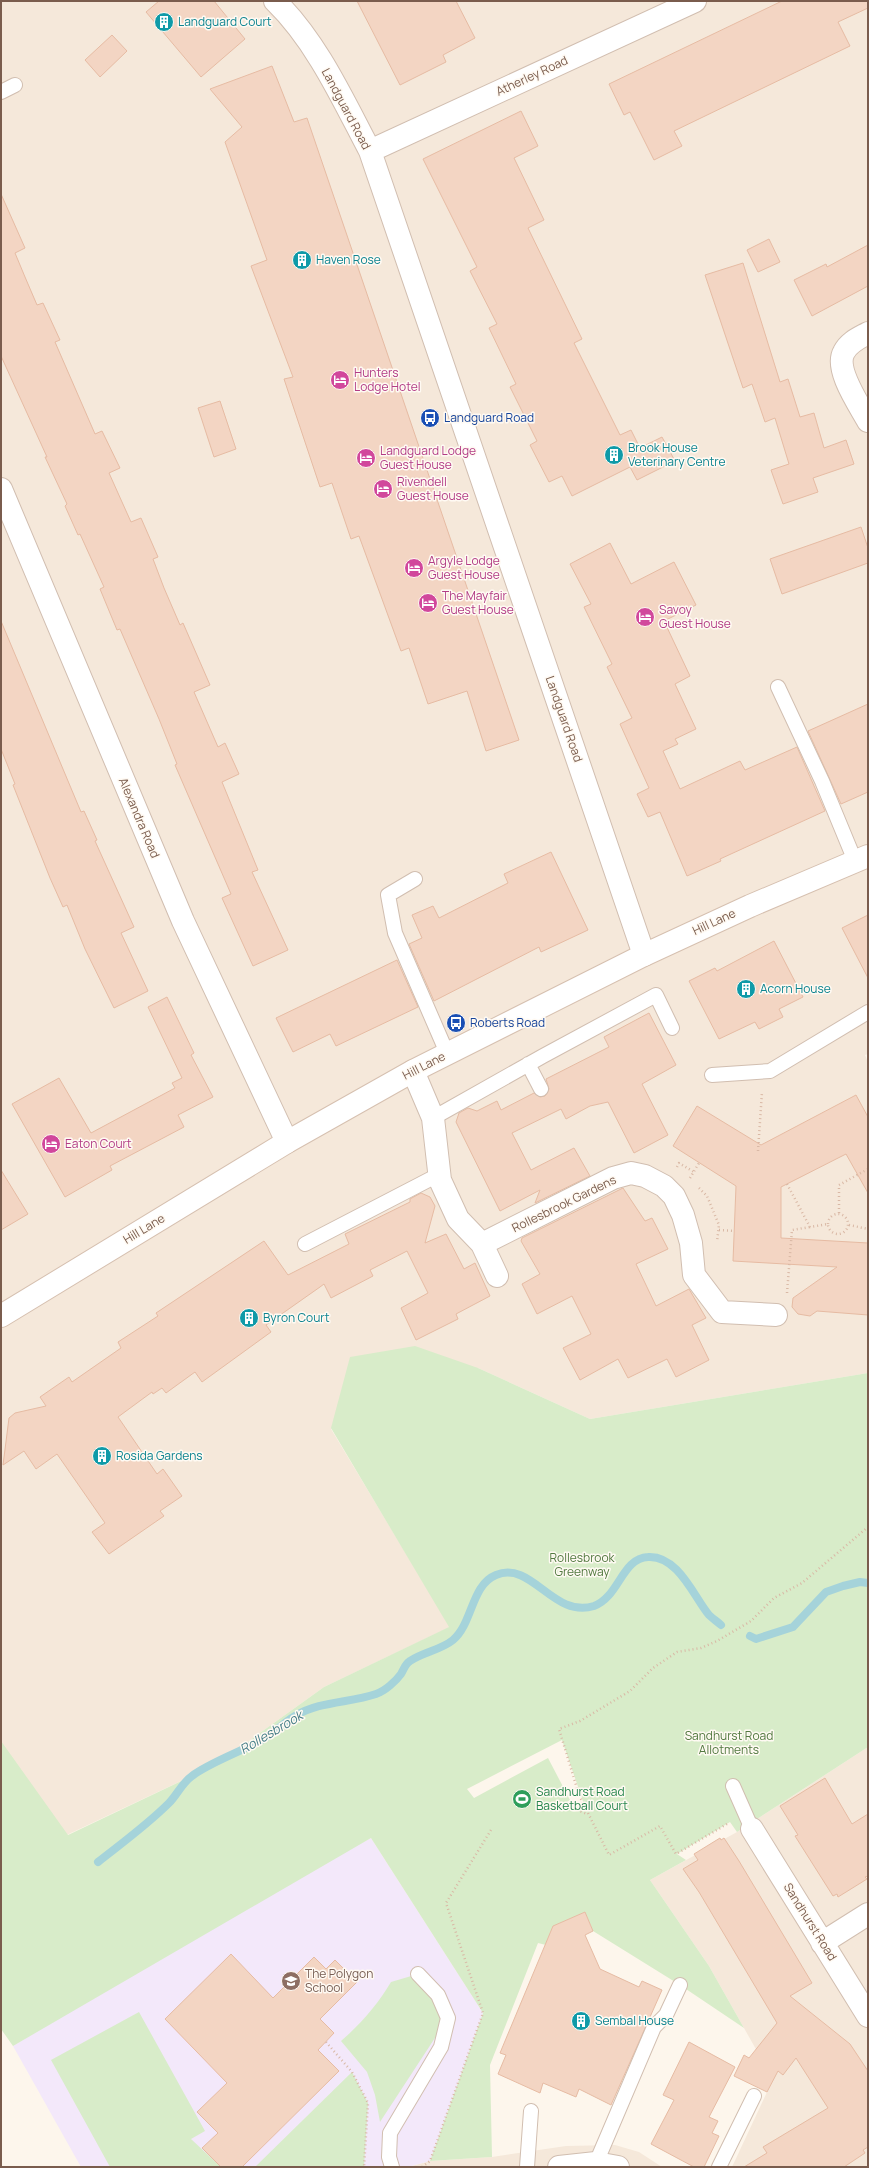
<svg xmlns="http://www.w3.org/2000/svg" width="869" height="2168" font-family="Manrope,sans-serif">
	<rect width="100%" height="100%" fill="#fdf6ec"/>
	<path fill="#f5e8da" d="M1,1H868V1054L865,1055L868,1062V1373L590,1419L478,1368L331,1429L450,1627L324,1687L217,1764L1,1866Z
		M868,1747V2167H732L774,2077L766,2067L709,1966L650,1880L737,1832Z
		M615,2145L639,2152L662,2167H408L430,2161L492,2157L566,2146Z"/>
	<path fill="#f3e8fa" d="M371,1838L483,2013L430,2161L408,2167H81L13,2046L248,1902Z"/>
	<path fill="#d8ecc9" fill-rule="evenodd" d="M415,1346L478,1368L590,1419L868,1373V1747L737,1832L730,1822L677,1854L686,1860L650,1880L709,1966L744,2028L680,1985L593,1931L585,1912L556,1925L546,1945L538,1943L490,2065L492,2157L430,2161L483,2013L371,1838L13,2046L1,2029V1741L68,1835L217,1764L324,1687L449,1627L331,1428L350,1357ZM562,1740L586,1810L563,1804L570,1800L548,1758L474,1798L467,1789Z
		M418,1974L448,2018L380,2122L375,2095L367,2072L341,2041C361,2024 378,2004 391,1982Z
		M139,2012L205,2131L191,2139L221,2167H110L51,2060Z
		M352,2072L368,2103L364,2167H255Z"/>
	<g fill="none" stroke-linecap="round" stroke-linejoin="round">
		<path stroke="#a5d3da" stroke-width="8" d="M750,1636L756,1639L793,1627L826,1592L843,1586L860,1582L868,1583
			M98,1862C122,1843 147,1825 169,1803C177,1795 182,1783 192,1776C209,1763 240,1752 260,1741C273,1734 283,1723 295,1716C320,1701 349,1703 376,1694C385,1691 396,1681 401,1674C404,1669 405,1664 410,1661C423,1652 441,1650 453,1640C473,1623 471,1585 496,1575C532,1560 553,1619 594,1606C619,1597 622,1558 648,1557C678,1555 694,1597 709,1615C713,1619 718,1622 721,1625"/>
	</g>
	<path fill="#f3d5c3" stroke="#e6bba3" d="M159,1H214L245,39L201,77L146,12Z
		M357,1H456L475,38L443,55L446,62L400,85Z
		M782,1H868V8L838,22L850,46L674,131L682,146L654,160L630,112L624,115L609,84Z
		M112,35L127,51L100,77L85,60Z
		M272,66L294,122L307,118L519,740L486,751L467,691L428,704L409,648L401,651L359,536L351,539L332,483L320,487L284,379L293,377L251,266L267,260L225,142L242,127L210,89Z
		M521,111L538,146L514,158L544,220L528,228L582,339L574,343L620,435L631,430L640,448L662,437L675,461L637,480L630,467L572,496L562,476L549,482L530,445L537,441L510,387L516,384L489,328L497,324L470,271L477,267L423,159Z
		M1,194L25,248L15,253L25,277L37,305L43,303L60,340L55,342L95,434L102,431L120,468L109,473L131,522L141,518L158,557L153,559L164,588L180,625L183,623L210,685L194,692L218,747L225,743L239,774L222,782L258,870L252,872L288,950L253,966L222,898L231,894L175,765L177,764L159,719L120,629L117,630L100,589L104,587L80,534L78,535L65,506L67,504L45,457H47L1,356Z
		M769,239L780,262L758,272L747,250Z
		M868,245V286L812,316L794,280L826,264L827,267Z
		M743,263L780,382L788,379L800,417L814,413L824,448L846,440L854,464L813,478L818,492L783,504L771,470L789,464L775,418L765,422L752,384L743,388L705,275Z
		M220,401L236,449L214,457L198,408Z
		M861,527L868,548V563L782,594L770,559Z
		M610,543L631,584L674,562L696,605L664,621L690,676L675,684L696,729L675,739L678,744L663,751L680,789L740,761L745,770L797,747L825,811L720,859L721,861L687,876L660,812L648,817L637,794L649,788L620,724L632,718L607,667L612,664L584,607L591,604L570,564Z
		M1,621L81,812L84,811L97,840L95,841L134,927L121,933L148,991L114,1008L85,949L67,905L63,907L50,878L13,785L15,784L1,749Z
		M868,704V792L841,804L808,731Z
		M551,852L588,930L541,952L539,947L434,1001L409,944L422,938L412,915L433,906L439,918L508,883L504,874Z
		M868,915V978L842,928Z
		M774,941L803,997L779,1009L783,1017L759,1029L755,1022L719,1039L689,981L715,968L717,971Z
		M397,960L418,1007L336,1046L330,1034L293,1052L276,1018Z
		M167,997L194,1053L191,1055L213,1097L178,1115L184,1127L110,1166L112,1170L65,1197L12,1104L59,1078L91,1133L175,1088L172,1083L182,1078L148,1007Z
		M649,1013L676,1065L642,1084L668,1135L634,1153L608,1102L590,1106L566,1119L561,1109L512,1133L531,1170L574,1148L590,1176L535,1203L540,1190L500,1211L456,1122L459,1113L468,1108L477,1111L497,1101L501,1110L534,1093L540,1097L545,1096L549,1089L546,1079L609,1047L604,1037Z
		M856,1095L868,1117V1193L846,1154L781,1187V1238L868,1243V1315L817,1311L810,1316L798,1314L792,1307L793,1298L837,1267L733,1261L736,1186L673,1146L697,1106L761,1145Z
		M1,1170L28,1214L1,1230Z
		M623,1188L645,1221L652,1218L668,1249L636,1264L656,1306L689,1289L706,1318L692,1325L709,1360L676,1377L667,1359L628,1378L618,1359L580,1380L563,1348L591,1334L572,1296L537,1314L522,1284L540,1274L521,1241L522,1238Z
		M421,1193L430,1197L435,1206L425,1243L446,1234L464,1269L475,1263L490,1296L456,1314L458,1319L416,1340L401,1308L428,1293L407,1251L370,1270L373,1276L331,1298L324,1284L320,1287L266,1325L271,1332L202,1382L195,1372L166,1393L162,1388L153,1394L152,1392L118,1417L157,1474L163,1469L182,1496L160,1511L164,1516L109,1554L92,1532L105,1523L57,1454L36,1469L24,1451L3,1465L9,1418L15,1413L46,1406L40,1397L69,1377L72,1382L121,1348L118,1342L158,1316L156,1313L264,1241L288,1275L349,1244L345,1234L410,1202V1199Z
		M825,1778L852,1824L868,1814V1876L865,1877L867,1879L838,1897L837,1894L833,1896L795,1836L798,1835L780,1806Z
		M720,1838L721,1840L724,1838L739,1861L812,1983L790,1996L850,2044L868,2071V2147L863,2150L865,2153L844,2167H744L767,2153L763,2147L828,2108L796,2058L783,2075L778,2071L767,2092L734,2076L744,2055L749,2058L777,2023L699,1892L683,1869L698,1860L694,1854Z
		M585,1912L593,1931L585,1935L600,1969L639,1987L642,1981L662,1990L611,2105L579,2089L576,2097L543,2083L540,2093L498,2074L506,2055L500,2053L553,1926Z
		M231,1954L273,1998L314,1957L326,1969L335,1960L357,1982L320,2019L334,2033L318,2050L339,2071L242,2167H221L202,2148L218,2133L197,2112L227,2083L165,2019Z
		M689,2042L735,2067L709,2117L718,2121L712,2133L719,2136L704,2167H694L651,2144L674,2100L663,2095Z"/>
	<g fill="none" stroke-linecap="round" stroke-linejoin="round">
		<defs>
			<path id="lane" d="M1,92L15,85
				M778,687L822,781L855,861
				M415,879L388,895L395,933L447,1053
				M528,1064L541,1089
				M712,1075L770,1071L868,1012
				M433,1118L543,1056L656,995L672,1028
				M305,1244L440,1174
				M733,1786L752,1829
				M596,2163L654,2027L666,2015L680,1985
				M392,2167L389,2157L390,2133L441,2047L448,2018L438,1995L418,1974
				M527,2167L531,2111
				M719,2167L754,2096"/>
			<path id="street" d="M275,1C317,42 343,100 370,151L644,955
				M370,151L695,1
				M868,333C859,338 849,342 844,352C834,369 860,406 868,421
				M1,489L183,921L287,1142
				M413,1071L433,1118L440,1180L458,1219L482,1244L497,1276
				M482,1244L613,1178L631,1173L645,1176L664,1186L674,1196L683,1215L691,1243L694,1275L722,1312L776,1315
				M752,1829L868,2016
				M822,1943L868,1914
				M559,2167L596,2163L618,2167"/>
			<path id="secondary" d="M1,1316L287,1142L413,1071L644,955L750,906L868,856"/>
		</defs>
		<use href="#lane" stroke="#d1beb0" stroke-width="16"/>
		<use href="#street" stroke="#d1beb0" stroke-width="24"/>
		<use href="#secondary" stroke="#d6c0b0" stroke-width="24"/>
		<path stroke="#d9b8a5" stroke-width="2.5" stroke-dasharray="1 3" stroke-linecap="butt" d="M758,1151L762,1092
			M677,1167L679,1163L694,1172
			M690,1178L699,1163
			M787,1184L810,1227L828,1224
			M699,1188L707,1196L719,1225L717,1242
			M839,1213V1185L868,1169
			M828 1224a10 10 0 1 1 20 0a10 10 0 1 1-20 0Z
			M849,1225L868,1229
			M719,1230L734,1231
			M787,1293L792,1230L810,1227
			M562,1804L587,1814
			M727,1824L676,1854L660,1826L609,1855L579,1795L559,1729L580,1721L630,1691L653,1668L677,1652L701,1648L717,1641L751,1621L774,1598L802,1583L868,1527
			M326,2042L352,2072L368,2103L364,2167
			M422,2167L430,2161L483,2013L446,1903L491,1830"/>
		<use href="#lane" stroke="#fff" stroke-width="14"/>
		<use href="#street" stroke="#fff" stroke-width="22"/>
		<use href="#secondary" stroke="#fff" stroke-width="22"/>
	</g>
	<defs>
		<symbol id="building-disc" viewBox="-11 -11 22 22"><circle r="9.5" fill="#0f9aa8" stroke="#fffaf3"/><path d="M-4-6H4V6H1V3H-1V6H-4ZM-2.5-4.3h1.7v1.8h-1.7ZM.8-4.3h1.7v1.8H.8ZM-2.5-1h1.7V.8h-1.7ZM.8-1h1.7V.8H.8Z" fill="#fff"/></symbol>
		<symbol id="hotel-disc" viewBox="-11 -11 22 22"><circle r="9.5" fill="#d1479c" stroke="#fffaf3"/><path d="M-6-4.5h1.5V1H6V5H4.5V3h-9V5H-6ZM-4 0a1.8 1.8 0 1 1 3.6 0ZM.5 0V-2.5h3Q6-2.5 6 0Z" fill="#fff"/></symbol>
		<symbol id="bus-disc" viewBox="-11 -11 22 22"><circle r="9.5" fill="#1a4fb4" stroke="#fffaf3"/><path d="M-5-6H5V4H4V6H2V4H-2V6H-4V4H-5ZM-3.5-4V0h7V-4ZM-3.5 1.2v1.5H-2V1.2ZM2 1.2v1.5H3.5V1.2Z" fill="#fff"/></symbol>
		<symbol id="stadium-disc" viewBox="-11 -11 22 22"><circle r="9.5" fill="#2e9e5b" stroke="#fffaf3"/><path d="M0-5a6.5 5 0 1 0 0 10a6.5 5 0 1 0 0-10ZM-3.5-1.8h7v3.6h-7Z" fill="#fff"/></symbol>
		<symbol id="school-disc" viewBox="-11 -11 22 22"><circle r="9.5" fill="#8d6e63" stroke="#fffaf3"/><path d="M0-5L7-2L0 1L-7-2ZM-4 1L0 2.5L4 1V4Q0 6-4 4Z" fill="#fff"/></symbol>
	</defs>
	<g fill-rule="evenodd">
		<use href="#building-disc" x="153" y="11" width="22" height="22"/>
		<use href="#building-disc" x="291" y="249" width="22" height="22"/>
		<use href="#hotel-disc" x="329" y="369" width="22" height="22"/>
		<use href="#bus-disc" x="419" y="407" width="22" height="22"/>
		<use href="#building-disc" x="603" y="444" width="22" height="22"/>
		<use href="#hotel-disc" x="355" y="447" width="22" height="22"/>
		<use href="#hotel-disc" x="372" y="478" width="22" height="22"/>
		<use href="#hotel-disc" x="403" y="557" width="22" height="22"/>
		<use href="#hotel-disc" x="417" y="592" width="22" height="22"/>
		<use href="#hotel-disc" x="634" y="606" width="22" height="22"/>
		<use href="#building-disc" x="735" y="978" width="22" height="22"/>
		<use href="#bus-disc" x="445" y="1012" width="22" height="22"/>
		<use href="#hotel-disc" x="40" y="1133" width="22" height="22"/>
		<use href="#building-disc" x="238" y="1307" width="22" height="22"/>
		<use href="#building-disc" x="91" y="1445" width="22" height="22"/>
		<use href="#stadium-disc" x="511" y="1788" width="22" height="22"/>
		<use href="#school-disc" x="280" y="1970" width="22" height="22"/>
		<use href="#building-disc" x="570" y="2010" width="22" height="22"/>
	</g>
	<g text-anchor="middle" stroke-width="3" stroke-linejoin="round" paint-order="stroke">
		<g font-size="12" fill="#0d838f" stroke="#fffaf3" text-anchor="start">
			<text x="178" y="26">Landguard Court</text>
			<text x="316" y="264">Haven Rose</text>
			<text x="628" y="452">Brook House<tspan x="628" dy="14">Veterinary Centre</tspan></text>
			<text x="760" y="993">Acorn House</text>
			<text x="263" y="1322">Byron Court</text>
			<text x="116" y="1460">Rosida Gardens</text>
			<text x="595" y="2025">Sembal House</text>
		</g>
		<g font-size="12" fill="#7a5c4d" stroke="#fffaf3">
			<text transform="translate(532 76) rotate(-25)" y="4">Atherley Road</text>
			<text transform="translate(346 109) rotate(62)" y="4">Landguard Road</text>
			<text transform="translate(564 719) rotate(71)" y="4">Landguard Road</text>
			<text transform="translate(139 818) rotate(67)" y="4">Alexandra Road</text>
			<text transform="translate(714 922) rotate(-25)" y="4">Hill Lane</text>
			<text transform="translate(424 1066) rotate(-27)" y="4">Hill Lane</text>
			<text transform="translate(564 1204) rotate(-26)" y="4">Rollesbrook Gardens</text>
			<text transform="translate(144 1229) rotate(-31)" y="4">Hill Lane</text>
			<text transform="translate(810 1922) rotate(58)" y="4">Sandhurst Road</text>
		</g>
		<g font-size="12" fill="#b23c85" stroke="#fffaf3" text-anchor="start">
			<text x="354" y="377">Hunters<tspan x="354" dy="14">Lodge Hotel</tspan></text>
			<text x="380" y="455">Landguard Lodge<tspan x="380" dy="14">Guest House</tspan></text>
			<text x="397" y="486">Rivendell<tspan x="397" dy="14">Guest House</tspan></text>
			<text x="428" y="565">Argyle Lodge<tspan x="428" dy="14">Guest House</tspan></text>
			<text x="442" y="600">The Mayfair<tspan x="442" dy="14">Guest House</tspan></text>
			<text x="659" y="614">Savoy<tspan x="659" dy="14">Guest House</tspan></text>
			<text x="65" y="1148">Eaton Court</text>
		</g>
		<g font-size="12" fill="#164399" stroke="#fffaf3" text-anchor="start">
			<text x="444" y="422">Landguard Road</text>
			<text x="470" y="1027">Roberts Road</text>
		</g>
		<g font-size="12" fill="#537a41" stroke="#fffaf3">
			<text x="582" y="1562">Rollesbrook<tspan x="582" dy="14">Greenway</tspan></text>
			<text x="729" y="1740">Sandhurst Road<tspan x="729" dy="14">Allotments</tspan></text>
		</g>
		<g font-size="12" fill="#27864d" stroke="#fffaf3" text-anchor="start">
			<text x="536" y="1796">Sandhurst Road<tspan x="536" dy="14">Basketball Court</tspan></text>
		</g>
		<g font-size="12" fill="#785e54" stroke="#fffaf3" text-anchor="start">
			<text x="305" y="1978">The Polygon<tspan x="305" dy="14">School</tspan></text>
		</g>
		<g font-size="13" font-style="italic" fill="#437c86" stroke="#fffaf3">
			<text transform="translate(271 1732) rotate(-31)" y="5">Rollesbrook</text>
		</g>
	</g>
	<rect width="869" height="2168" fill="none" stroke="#7a5c4d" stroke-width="4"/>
</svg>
